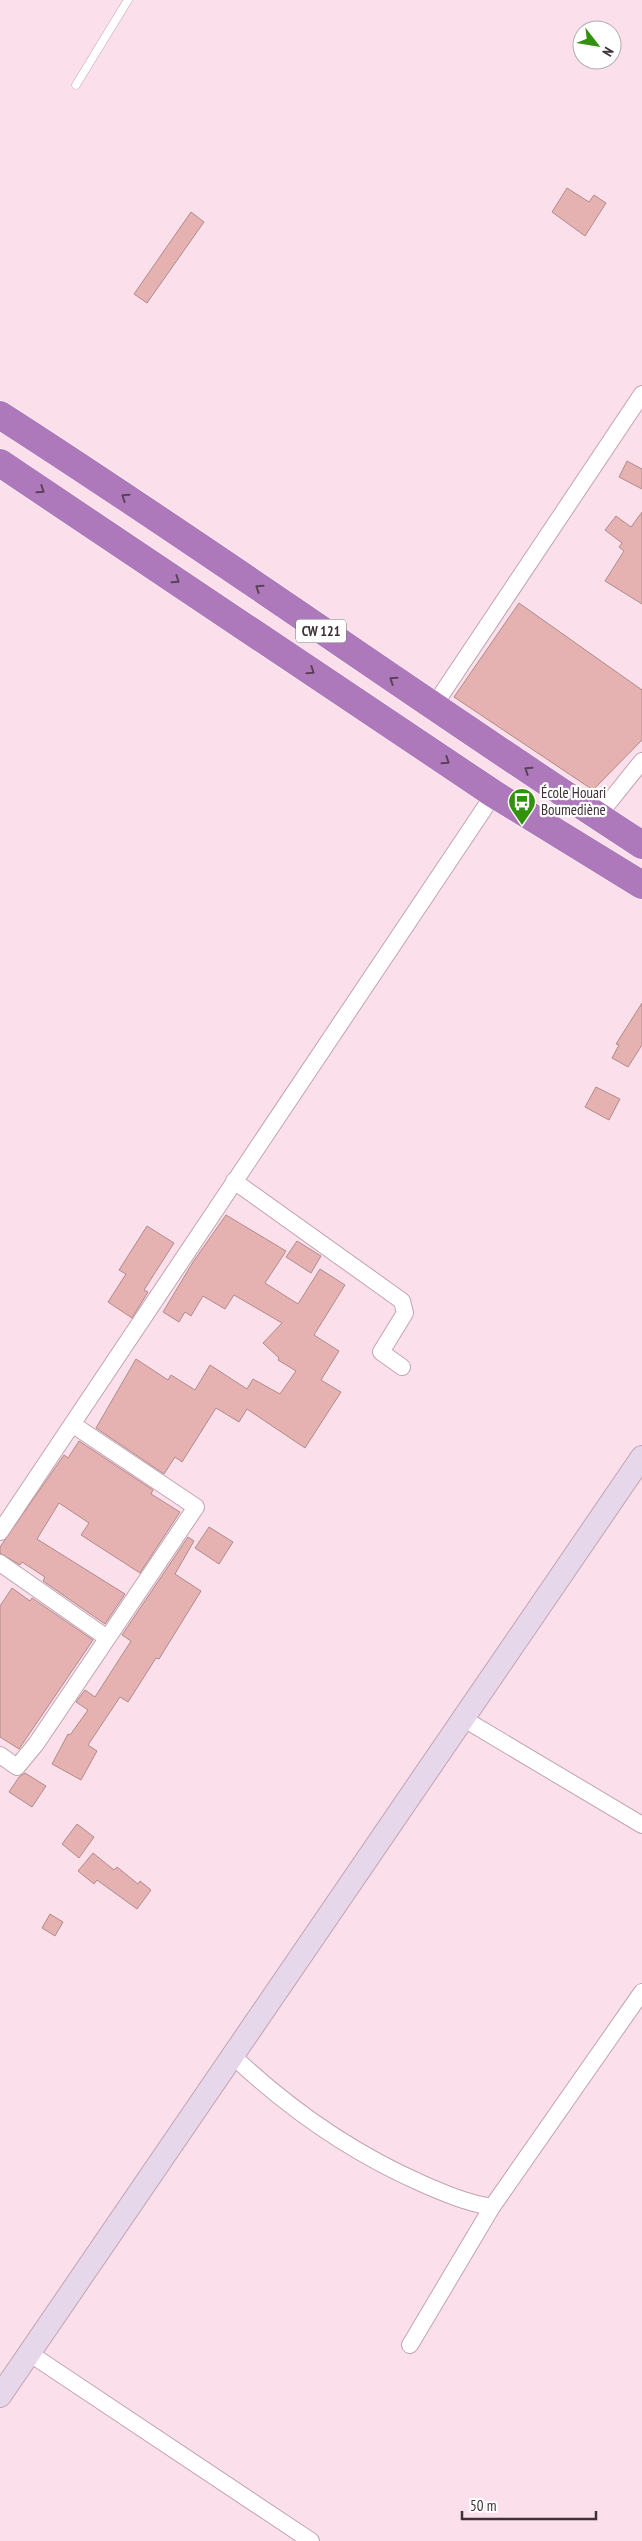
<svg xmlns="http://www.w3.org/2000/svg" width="642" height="2541" font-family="'PT Sans Narrow',sans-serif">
	<rect width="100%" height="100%" fill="#fbe0ec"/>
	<path fill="#e6b1b1" stroke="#ae8c8b" d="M567,188L589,202L594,195L606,203L585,236L552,212Z
		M191,212L204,222L147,303L134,294Z
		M627,461L642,469V489L619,477Z
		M642,512V604L605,581L624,551L619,547L622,543L605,530L616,516L631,527Z
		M519,603L642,690V740L593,790L454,697Z
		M642,1003V1045L628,1067L612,1058L619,1045L616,1044Z
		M596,1087L620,1099L609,1120L585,1107Z
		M226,1215L286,1251L265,1283L298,1304L320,1269L345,1285L314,1335L339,1351L321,1380L341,1392L305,1448L247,1409L239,1422L216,1408L182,1462L175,1457L164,1474L96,1428L136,1359L168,1380L171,1375L195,1390L210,1365L247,1389L253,1379L280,1394L296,1371L278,1360L279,1358L263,1343L282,1323L234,1295L225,1309L203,1296L191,1316L185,1312L179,1322L163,1312L193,1262Z
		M147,1226L174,1243L144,1290L148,1292L132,1318L108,1302L126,1274L119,1270Z
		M297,1241L321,1256L311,1273L286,1257Z
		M79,1441L153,1490L151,1494L180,1512L140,1573L81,1535L89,1523L59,1503L37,1539L125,1594L105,1624L43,1581L45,1577L22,1562L20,1565L0,1553V1547L4,1541L64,1455L68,1458Z
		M209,1527L233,1542L219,1564L195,1548Z
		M188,1537L194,1541L175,1574L201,1591L159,1659L156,1658L128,1702L120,1697L88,1745L97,1751L81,1780L52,1764L68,1734L70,1735L88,1710L76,1702L85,1690L95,1697L131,1641L122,1635Z
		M12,1588L30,1601L32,1598L93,1640L19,1749L0,1737V1606Z
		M25,1773L46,1786L32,1807L9,1792L19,1777Z
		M77,1824L94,1837L79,1858L62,1844Z
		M93,1853L114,1870L117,1867L138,1884L140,1881L151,1890L137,1909L97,1880L94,1884L78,1871Z
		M50,1914L63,1922L55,1936L42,1928Z"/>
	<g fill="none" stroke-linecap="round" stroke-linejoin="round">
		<defs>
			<path id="lane" d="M76,85L128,0"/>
			<path id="street" d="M433,707L642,394
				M598,816L642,761
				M234,1181L402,1301L405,1313L381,1352L402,1367
				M0,1532L494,794
				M0,1563L107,1638
				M464,1719L642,1825
				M0,1755L17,1767L36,1744L196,1507L72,1424
				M233,2056C289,2109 352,2153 423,2184C446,2194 467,2203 492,2207L642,1992
				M410,2345L492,2207
				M29,2353L311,2541"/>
			<path id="secondary" d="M0,2396L642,1457"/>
			<path id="highway" d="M0,415C217,554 426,705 642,845
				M0,463L494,794L642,885"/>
		</defs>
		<use href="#lane" stroke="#c3a3b1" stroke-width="9"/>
		<use href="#street" stroke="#c3a3b1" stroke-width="18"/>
		<use href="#secondary" stroke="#c3a3b1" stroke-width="24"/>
		<use href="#highway" stroke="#fff" stroke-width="29"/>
		<use href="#lane" stroke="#fff" stroke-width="8"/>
		<use href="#street" stroke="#fff" stroke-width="16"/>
		<use href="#secondary" stroke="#e7d7eb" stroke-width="22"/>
		<use href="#highway" stroke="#ae79bb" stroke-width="28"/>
	</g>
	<defs><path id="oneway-chevron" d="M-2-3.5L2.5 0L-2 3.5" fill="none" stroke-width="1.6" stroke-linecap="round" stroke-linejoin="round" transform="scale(1.25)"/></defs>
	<g stroke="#5a4358">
		<use href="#oneway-chevron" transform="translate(41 490) rotate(34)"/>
		<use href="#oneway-chevron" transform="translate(125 497) rotate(-146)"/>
		<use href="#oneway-chevron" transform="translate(176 580) rotate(34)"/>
		<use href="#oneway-chevron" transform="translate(259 588) rotate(-146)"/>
		<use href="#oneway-chevron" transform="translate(311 671) rotate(34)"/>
		<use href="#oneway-chevron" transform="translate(393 680) rotate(-146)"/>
		<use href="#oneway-chevron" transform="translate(446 761) rotate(34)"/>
		<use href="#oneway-chevron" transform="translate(528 770) rotate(-146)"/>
	</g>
	<defs>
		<symbol id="bus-pin" viewBox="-11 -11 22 30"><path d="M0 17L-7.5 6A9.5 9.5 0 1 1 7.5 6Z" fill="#32920e" stroke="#fff"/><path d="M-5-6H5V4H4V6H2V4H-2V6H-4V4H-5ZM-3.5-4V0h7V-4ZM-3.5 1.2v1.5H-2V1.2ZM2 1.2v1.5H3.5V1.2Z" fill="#fff"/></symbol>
	</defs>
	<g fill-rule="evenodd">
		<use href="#bus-pin" x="506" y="786" width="32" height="43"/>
	</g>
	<g text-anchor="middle" stroke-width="4.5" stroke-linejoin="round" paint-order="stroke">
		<rect fill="#fff" stroke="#786f73" stroke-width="1" x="296" y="619.5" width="50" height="23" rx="4"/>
		<g font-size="14" font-weight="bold" fill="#3e3137">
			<text x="321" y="636">CW 121</text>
		</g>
		<g font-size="15" fill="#3e3137" stroke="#fff" text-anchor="start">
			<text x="541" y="798">École Houari<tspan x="541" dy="17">Boumediène</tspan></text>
		</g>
	</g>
	<g transform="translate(597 45) rotate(121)"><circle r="24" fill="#ffffff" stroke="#b2adaf"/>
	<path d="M0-4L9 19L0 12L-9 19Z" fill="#32920e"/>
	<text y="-8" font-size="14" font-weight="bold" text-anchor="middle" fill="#3e3137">N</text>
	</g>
	<path d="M462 2511v8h134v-8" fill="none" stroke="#3e3137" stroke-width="2.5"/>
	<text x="470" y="2511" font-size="15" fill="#3e3137" stroke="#ffffff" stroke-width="4" paint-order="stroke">50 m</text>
</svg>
